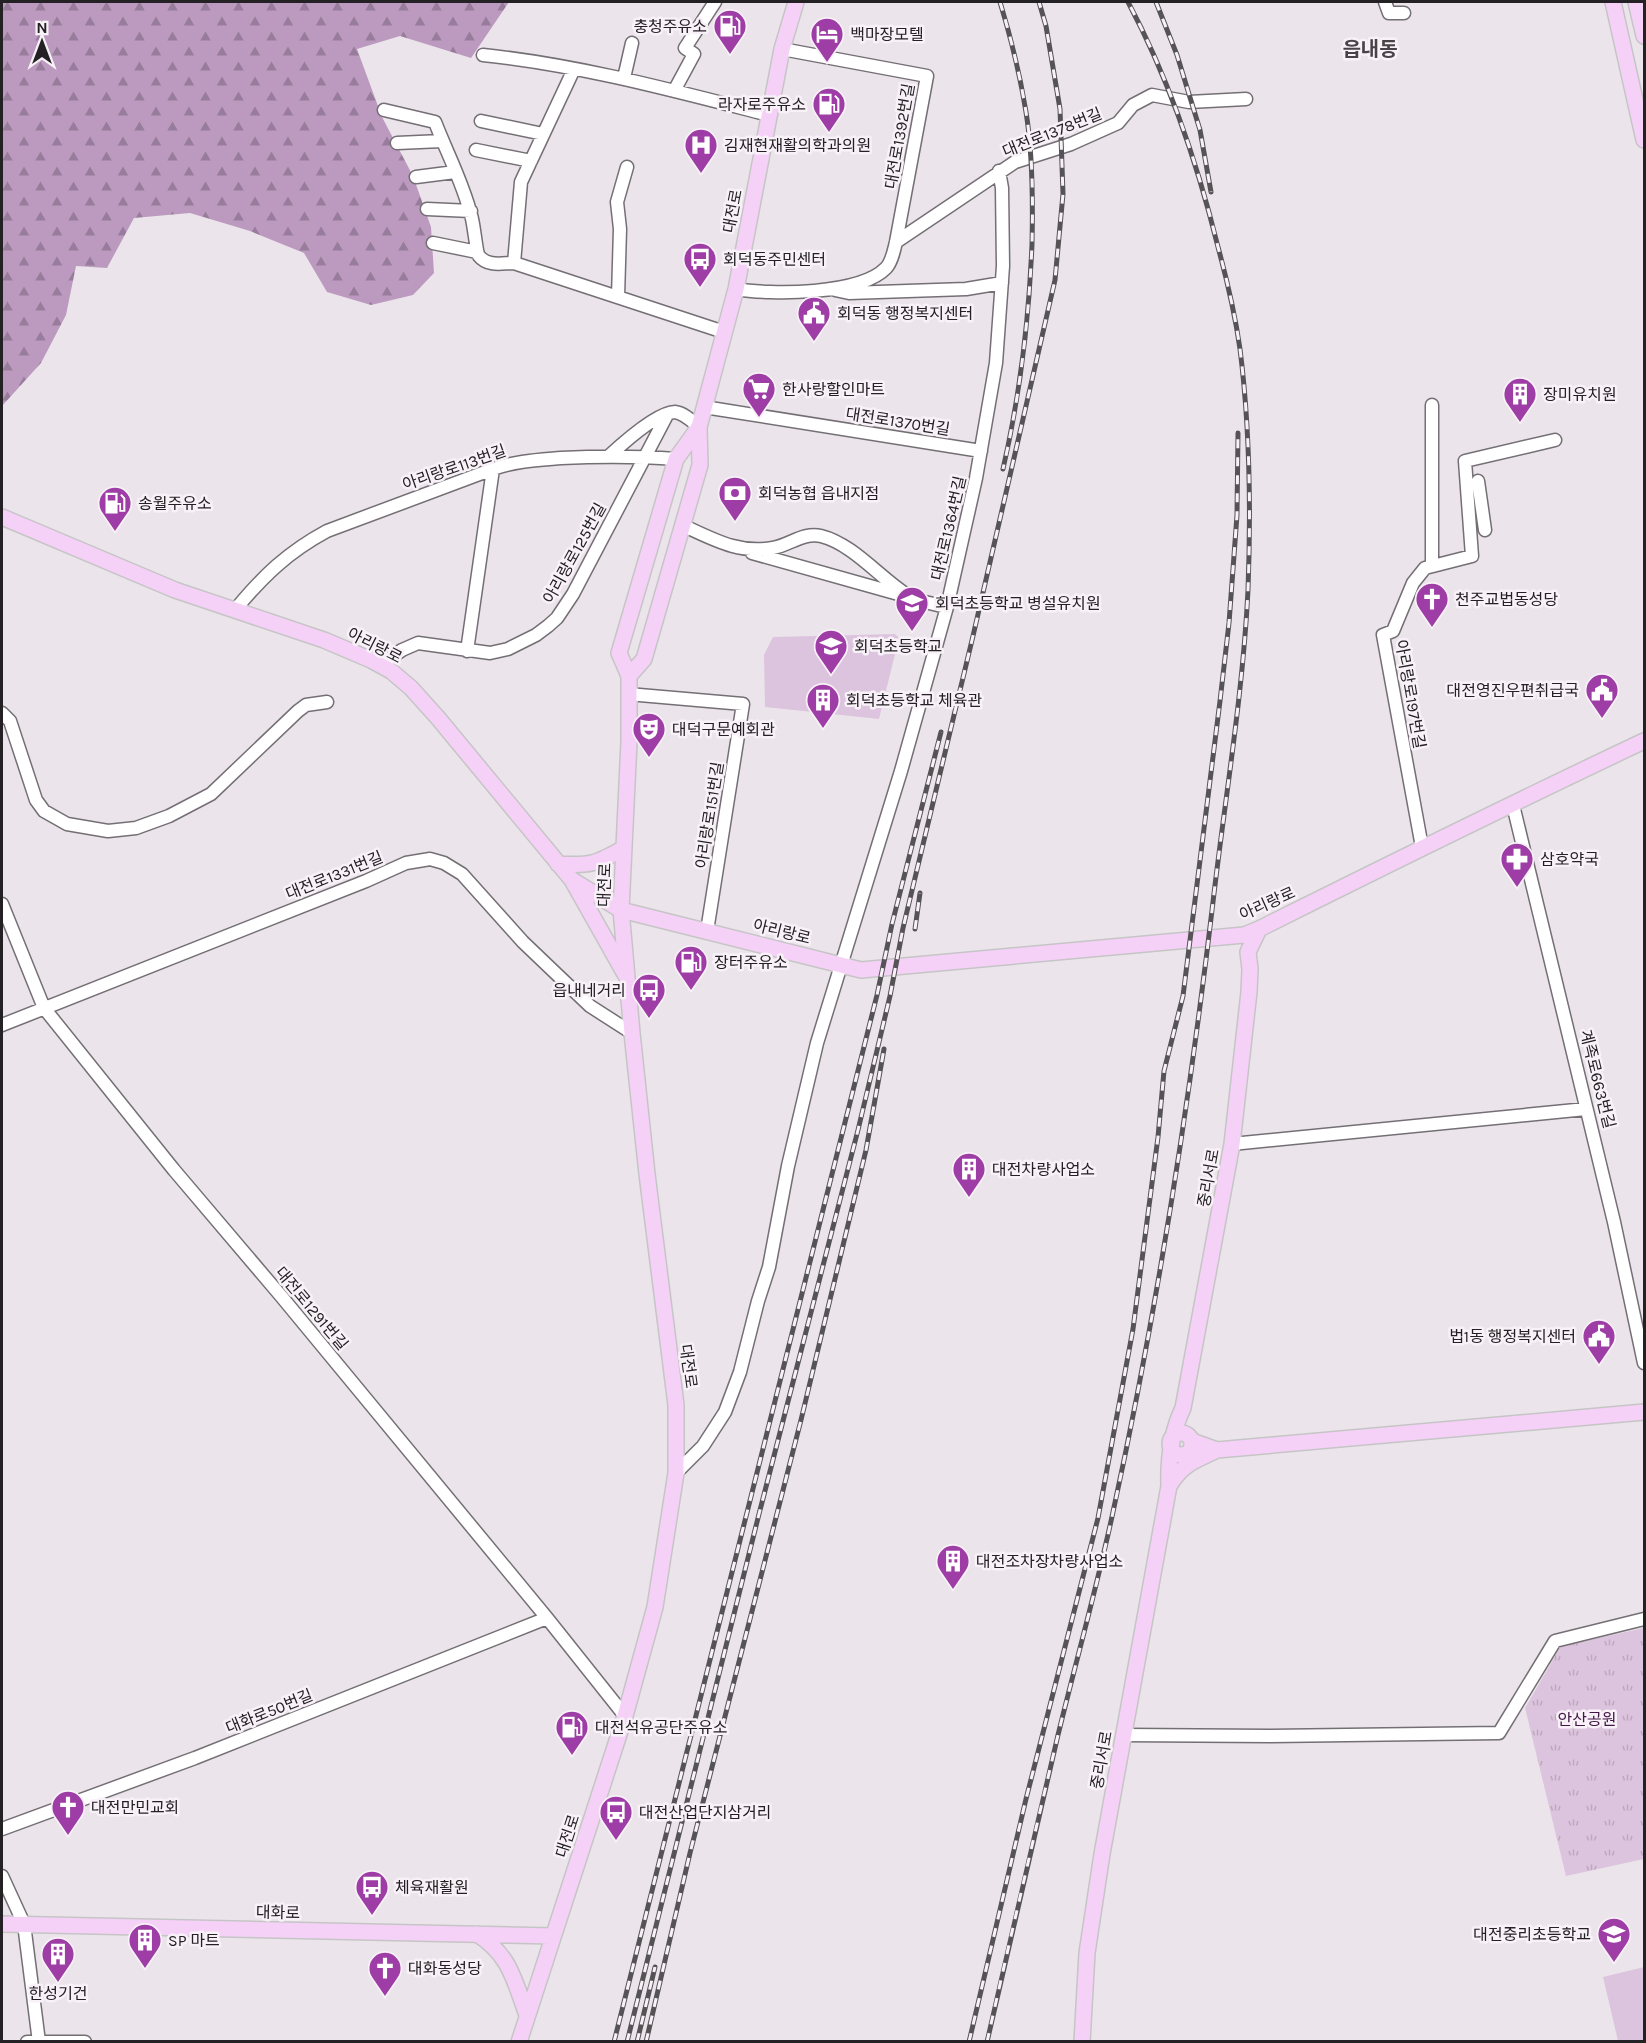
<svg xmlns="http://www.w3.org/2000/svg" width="1646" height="2043" font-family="Karla,'Noto Sans KR',sans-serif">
	<defs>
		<pattern id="forest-firs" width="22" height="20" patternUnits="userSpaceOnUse" patternTransform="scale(1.5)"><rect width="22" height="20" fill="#bc99bf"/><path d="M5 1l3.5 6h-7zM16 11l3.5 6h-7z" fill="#987c9b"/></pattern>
		<pattern id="park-tufts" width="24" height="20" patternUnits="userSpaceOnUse" patternTransform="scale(1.5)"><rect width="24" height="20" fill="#ddc4de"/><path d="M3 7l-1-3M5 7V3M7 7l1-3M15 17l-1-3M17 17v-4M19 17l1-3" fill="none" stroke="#bda8be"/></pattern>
	</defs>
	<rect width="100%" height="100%" fill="#ebe5eb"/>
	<path fill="url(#forest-firs)" d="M2,2H509L471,58L400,36L357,49L382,117L413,176L431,227L434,273L413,295L371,305L327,292L304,253L250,231L190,213L134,218L107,268L76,266L66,315L41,363L2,406Z"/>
	<path fill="url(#park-tufts)" d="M1644,1628V1859L1566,1876L1525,1708L1561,1646Z"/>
	<path fill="#ddc4de" d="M895,634L899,638L879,719L765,707L764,655L773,637Z
		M1644,1967V2041H1618L1603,1977Z"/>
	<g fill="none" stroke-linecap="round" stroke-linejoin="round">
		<defs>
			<path id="minor" d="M1385,2L1389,13H1404
				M483,55C580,65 675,91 769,115
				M574,69L521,182L514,263L724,332
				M624,78L632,43
				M674,91L694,54L685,48L715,2
				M384,110L435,122C447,153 463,183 471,215C474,223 476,252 479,256C488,267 502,263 514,263
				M481,121L543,134
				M397,143L442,141
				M476,150L531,161
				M416,177L455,172
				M427,209L471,211
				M896,242L1015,162L1071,144L1118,123L1133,105L1152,95L1189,102L1246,99
				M433,243L477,252
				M736,289C771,295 860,295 886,268C892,262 894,250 896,242L927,76L782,49
				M835,290L849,293L966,289L1002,283
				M618,297L620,229L617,202L627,167
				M1432,405V566
				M704,407L981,451
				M609,456C622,444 657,412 675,412C684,413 693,422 699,427
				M1478,481L1485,530
				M682,525C713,539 738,554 773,548C790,545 803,532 821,536C853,544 880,578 907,595C918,602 935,604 947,607
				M752,553L902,595
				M235,610C263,576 288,552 327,531L493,469C515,461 538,460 561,458C600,456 638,456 676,459
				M467,651L493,469
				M380,665L402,650L418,643L490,653L508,649L536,635L548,626L557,618L573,594L667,415
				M628,694L743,704L707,931
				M2,713L10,721L36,800L44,811L67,824L108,831L136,828L169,816L211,794L298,711L306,705L327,702
				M1513,805L1614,1222L1644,1363
				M1422,847L1383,635L1393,631L1413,583L1425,568L1472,556L1465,461L1555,440
				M2,904L44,1008L174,1170L281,1296L547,1618L625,1716
				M2,1025L366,881L406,863L430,859L444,863L462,874L523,942L590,1006L632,1033
				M1232,1144L1586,1109
				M676,1473L703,1446L725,1412L740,1372L758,1301L769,1267L788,1166L817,1043L901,771L947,607L976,478L996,363L1003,266L1002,188L999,171
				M1124,1735L1271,1736L1499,1733L1555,1641L1644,1619
				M2,1829L195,1758L547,1618
				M2,1876L24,1924L39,2042
				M27,2042H85"/>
			<path id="major" d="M1613,2L1644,140
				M1636,2L1644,36
				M2,517L175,590L324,640L371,660L391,671L411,688L438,718L572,880L621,910L861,970L1244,935L1259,929C1387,865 1515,802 1644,741
				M629,676L644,659L700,465L699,427L736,289L782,49L796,2
				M558,864C590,866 596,864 624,848
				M572,880L625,974
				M1170 1444a11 11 0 1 1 22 0a11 11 0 1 1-22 0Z
				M1192,1441L1217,1450L1644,1412
				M1169,1486C1183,1463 1195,1461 1217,1450
				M2,1924L553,1936
				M477,1934C510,1955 514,1980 527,2015
				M519,2042L625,1716L655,1607L676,1473V1405L647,1174L632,1033L621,910L629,742V676L619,653L676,459L699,427
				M1082,2042L1087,1953L1102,1854L1169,1486C1168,1458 1171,1433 1183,1408L1232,1144L1249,992L1250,969L1248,952L1259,929"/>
		</defs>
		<use href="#minor" stroke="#746f74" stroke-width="15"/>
		<use href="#major" stroke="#c6c5c6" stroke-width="18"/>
		<use href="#minor" stroke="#fff" stroke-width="12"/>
		<use href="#major" stroke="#f5d1f7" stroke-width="15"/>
		<defs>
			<path id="rail" d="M1000,2C1011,38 1020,75 1026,112C1033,155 1033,200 1032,244C1029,319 1020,395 1003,469
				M1156,2L1177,55L1200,130L1211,192
				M915,929L920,893
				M614,2042L877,995L892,924L941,732
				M627,2042L759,1514L858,1130L890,996L903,928L973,636L1055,280L1063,194L1060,109L1046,26L1039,2
				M637,2042L655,1967
				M646,2042L690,1853L801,1420L866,1150L884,1049
				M969,2042L1026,1799L1098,1518L1133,1329L1158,1137L1164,1071L1183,996L1220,701L1229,623L1237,515L1238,433
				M987,2042C1010,1939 1034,1837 1058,1735C1076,1661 1097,1587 1113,1512C1157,1310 1189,1106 1213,902C1225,798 1243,694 1248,590C1251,510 1250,428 1240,349C1235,314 1227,280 1218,247C1197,162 1169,79 1128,2"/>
		</defs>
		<use href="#rail" stroke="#565356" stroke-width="5"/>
		<use href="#rail" stroke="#f8f2f8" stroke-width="3" stroke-dasharray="9" stroke-linecap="butt"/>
	</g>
	<defs>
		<symbol id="fuel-pin" viewBox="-11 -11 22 30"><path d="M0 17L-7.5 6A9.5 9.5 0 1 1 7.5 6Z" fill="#9d3da5" stroke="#f8f2f8"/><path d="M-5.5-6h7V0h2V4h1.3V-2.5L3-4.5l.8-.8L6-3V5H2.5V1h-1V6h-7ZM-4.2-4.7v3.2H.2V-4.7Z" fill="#fff"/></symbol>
		<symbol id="hotel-pin" viewBox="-11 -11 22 30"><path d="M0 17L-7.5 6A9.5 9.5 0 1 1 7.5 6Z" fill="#9d3da5" stroke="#f8f2f8"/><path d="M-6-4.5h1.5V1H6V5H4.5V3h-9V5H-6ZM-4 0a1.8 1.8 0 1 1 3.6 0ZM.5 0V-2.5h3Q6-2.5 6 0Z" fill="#fff"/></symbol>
		<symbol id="hospital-pin" viewBox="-11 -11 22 30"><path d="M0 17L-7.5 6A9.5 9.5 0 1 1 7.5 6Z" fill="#9d3da5" stroke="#f8f2f8"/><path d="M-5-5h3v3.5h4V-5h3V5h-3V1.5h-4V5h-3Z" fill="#fff"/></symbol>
		<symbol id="bus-pin" viewBox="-11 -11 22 30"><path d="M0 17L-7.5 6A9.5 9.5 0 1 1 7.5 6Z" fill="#9d3da5" stroke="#f8f2f8"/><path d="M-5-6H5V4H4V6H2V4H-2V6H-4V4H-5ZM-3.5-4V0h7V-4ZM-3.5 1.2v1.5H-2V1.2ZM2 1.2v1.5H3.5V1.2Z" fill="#fff"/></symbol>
		<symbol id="civic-pin" viewBox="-11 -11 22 30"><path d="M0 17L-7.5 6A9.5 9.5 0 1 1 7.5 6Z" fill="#9d3da5" stroke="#f8f2f8"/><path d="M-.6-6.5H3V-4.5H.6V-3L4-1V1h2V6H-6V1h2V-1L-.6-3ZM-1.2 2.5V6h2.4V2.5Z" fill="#fff"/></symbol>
		<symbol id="supermarket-pin" viewBox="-11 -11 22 30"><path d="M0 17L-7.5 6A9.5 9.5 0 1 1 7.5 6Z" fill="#9d3da5" stroke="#f8f2f8"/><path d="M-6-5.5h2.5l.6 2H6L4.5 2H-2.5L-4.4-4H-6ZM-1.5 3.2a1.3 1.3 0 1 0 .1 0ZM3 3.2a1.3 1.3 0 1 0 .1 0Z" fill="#fff"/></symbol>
		<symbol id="building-pin" viewBox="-11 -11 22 30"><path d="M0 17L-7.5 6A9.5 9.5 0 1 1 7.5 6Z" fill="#9d3da5" stroke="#f8f2f8"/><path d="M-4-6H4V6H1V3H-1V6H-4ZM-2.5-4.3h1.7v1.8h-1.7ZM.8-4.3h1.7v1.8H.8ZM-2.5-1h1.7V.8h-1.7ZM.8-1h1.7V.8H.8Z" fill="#fff"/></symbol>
		<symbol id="bank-pin" viewBox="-11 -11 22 30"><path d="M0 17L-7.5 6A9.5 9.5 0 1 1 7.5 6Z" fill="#9d3da5" stroke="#f8f2f8"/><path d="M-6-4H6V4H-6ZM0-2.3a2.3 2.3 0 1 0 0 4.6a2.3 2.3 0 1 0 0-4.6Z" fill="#fff"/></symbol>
		<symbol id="church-pin" viewBox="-11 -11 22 30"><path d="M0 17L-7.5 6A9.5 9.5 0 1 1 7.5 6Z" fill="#9d3da5" stroke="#f8f2f8"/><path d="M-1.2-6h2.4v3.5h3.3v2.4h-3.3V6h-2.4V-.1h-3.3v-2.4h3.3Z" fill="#fff"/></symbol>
		<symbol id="school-pin" viewBox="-11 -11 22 30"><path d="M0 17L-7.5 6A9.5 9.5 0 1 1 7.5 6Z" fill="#9d3da5" stroke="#f8f2f8"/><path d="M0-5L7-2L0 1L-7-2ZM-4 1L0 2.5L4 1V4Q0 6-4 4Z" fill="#fff"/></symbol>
		<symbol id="theatre-pin" viewBox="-11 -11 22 30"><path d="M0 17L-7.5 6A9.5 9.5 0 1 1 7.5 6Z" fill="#9d3da5" stroke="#f8f2f8"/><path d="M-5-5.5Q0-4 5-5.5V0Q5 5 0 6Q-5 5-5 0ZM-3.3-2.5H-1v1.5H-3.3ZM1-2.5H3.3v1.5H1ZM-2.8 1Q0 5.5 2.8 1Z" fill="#fff"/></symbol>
		<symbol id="pharmacy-pin" viewBox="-11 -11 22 30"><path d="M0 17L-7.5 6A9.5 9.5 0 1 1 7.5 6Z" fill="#9d3da5" stroke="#f8f2f8"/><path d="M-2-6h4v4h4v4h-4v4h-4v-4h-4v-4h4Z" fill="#fff"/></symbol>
	</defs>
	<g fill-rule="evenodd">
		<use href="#fuel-pin" x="711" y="7" width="38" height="52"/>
		<use href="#hotel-pin" x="808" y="15" width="38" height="52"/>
		<use href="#fuel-pin" x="810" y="85" width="38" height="52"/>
		<use href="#hospital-pin" x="682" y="126" width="38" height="52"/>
		<use href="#bus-pin" x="681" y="240" width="38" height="52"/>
		<use href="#civic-pin" x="795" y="294" width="38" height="52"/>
		<use href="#supermarket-pin" x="740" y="370" width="38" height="52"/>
		<use href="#building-pin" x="1501" y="375" width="38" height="52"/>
		<use href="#bank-pin" x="716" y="474" width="38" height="52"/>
		<use href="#fuel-pin" x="96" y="484" width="38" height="52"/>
		<use href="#church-pin" x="1413" y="580" width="38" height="52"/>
		<use href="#school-pin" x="893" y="584" width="38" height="52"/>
		<use href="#school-pin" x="812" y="627" width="38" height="52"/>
		<use href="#civic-pin" x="1583" y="671" width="38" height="52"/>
		<use href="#building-pin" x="804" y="681" width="38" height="52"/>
		<use href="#theatre-pin" x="630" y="710" width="38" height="52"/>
		<use href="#pharmacy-pin" x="1498" y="840" width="38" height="52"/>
		<use href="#fuel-pin" x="672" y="943" width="38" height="52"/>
		<use href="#bus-pin" x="630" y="971" width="38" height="52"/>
		<use href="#building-pin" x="950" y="1150" width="38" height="52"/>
		<use href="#civic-pin" x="1580" y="1317" width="38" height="52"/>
		<use href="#building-pin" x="934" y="1542" width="38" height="52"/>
		<use href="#fuel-pin" x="553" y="1708" width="38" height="52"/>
		<use href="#church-pin" x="49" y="1788" width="38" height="52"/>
		<use href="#bus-pin" x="597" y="1793" width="38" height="52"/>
		<use href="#bus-pin" x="353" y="1868" width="38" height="52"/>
		<use href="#school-pin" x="1595" y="1915" width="38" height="52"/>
		<use href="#building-pin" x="126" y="1921" width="38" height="52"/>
		<use href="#building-pin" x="39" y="1935" width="38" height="52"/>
		<use href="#church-pin" x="366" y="1949" width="38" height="52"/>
	</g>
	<g text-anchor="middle" stroke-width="5" stroke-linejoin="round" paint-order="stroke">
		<g font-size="16" fill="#232123" stroke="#f8f2f8" text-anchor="start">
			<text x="707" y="32" text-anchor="end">충청주유소</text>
			<text x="850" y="40">백마장모텔</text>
			<text x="806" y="110" text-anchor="end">라자로주유소</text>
			<text x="724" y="151">김재현재활의학과의원</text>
			<text x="723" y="265">회덕동주민센터</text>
			<text x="837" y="319">회덕동 행정복지센터</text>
			<text x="782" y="395">한사랑할인마트</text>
			<text x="1543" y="400">장미유치원</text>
			<text x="758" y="499">회덕농협 읍내지점</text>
			<text x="138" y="509">송월주유소</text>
			<text x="1455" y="605">천주교법동성당</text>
			<text x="935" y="609">회덕초등학교 병설유치원</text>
			<text x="854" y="652">회덕초등학교</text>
			<text x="1579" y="696" text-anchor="end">대전영진우편취급국</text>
			<text x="846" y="706">회덕초등학교 체육관</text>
			<text x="672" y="735">대덕구문예회관</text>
			<text x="1540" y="865">삼호약국</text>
			<text x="714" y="968">장터주유소</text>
			<text x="626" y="996" text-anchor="end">읍내네거리</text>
			<text x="992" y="1175">대전차량사업소</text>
			<text x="1576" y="1342" text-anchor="end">법1동 행정복지센터</text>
			<text x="976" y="1567">대전조차장차량사업소</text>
			<text x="595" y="1733">대전석유공단주유소</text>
			<text x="91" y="1813">대전만민교회</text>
			<text x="639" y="1818">대전산업단지삼거리</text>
			<text x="395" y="1893">체육재활원</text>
			<text x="1591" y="1940" text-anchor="end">대전중리초등학교</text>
			<text x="168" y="1946">SP 마트</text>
			<text x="408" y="1974">대화동성당</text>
			<text x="58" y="1999" text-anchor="middle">한성기건</text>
		</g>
		<g font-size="16" fill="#232123" stroke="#f8f2f8">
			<text transform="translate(1052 132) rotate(-22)" y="6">대전로1378번길</text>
			<text transform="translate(899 136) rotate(-80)" y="6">대전로1392번길</text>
			<text transform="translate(732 211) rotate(-79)" y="6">대전로</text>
			<text transform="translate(898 421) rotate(9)" y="6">대전로1370번길</text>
			<text transform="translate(454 467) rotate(-19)" y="6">아리랑로113번길</text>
			<text transform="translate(948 528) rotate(-77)" y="6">대전로1364번길</text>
			<text transform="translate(574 553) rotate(-61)" y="6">아리랑로125번길</text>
			<text transform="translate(375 645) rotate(27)" y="6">아리랑로</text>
			<text transform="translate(1411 694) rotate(80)" y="6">아리랑로197번길</text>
			<text transform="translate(709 815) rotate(-81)" y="6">아리랑로151번길</text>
			<text transform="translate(334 875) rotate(-22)" y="6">대전로1331번길</text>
			<text transform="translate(604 885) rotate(-88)" y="6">대전로</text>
			<text transform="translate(1267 903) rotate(-24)" y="6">아리랑로</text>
			<text transform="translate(782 931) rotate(14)" y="6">아리랑로</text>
			<text transform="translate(1598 1079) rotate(76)" y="6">계족로663번길</text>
			<text transform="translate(1208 1178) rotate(-80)" y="6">중리서로</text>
			<text transform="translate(312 1308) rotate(50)" y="6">대전로1291번길</text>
			<text transform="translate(689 1366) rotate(82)" y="6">대전로</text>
			<text transform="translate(269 1711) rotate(-22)" y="6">대화로50번길</text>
			<text transform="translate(1101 1760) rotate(-80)" y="6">중리서로</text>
			<text transform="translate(567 1836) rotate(-72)" y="6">대전로</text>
			<text transform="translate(278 1912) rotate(1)" y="6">대화로</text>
		</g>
		<g font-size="16" fill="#421646" stroke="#f8f2f8">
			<text x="1587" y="1725">안산공원</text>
		</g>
		<g font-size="20" font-weight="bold" fill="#474347" stroke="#f8f2f8">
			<text x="1370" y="56">읍내동</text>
		</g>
	</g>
	<rect width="1646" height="2043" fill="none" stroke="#232123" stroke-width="6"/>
	<g transform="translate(42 42)" stroke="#f8f2f8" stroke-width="4.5" paint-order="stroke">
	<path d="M0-4.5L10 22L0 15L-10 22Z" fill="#232123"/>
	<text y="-9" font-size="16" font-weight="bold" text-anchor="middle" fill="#232123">N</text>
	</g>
</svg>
